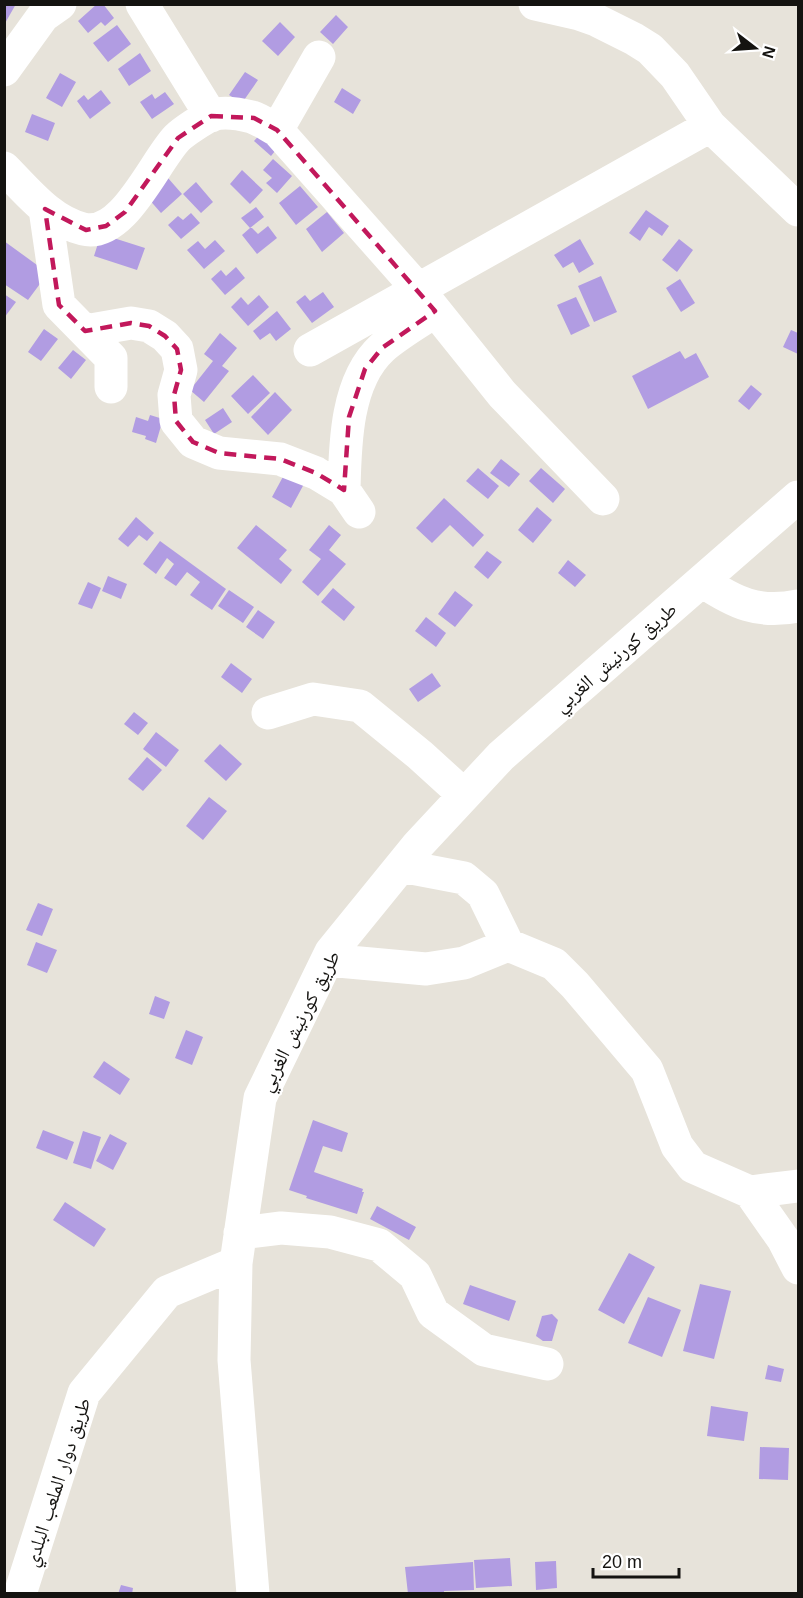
<svg xmlns="http://www.w3.org/2000/svg" width="803" height="1598" font-family="Arial,'Noto Naskh Arabic',sans-serif">
	<rect width="100%" height="100%" fill="#e7e3da"/>
	<path fill="#b19ce2" d="M4,4H16L4,25Z
		M97,4H103L114,18L105,26L101,22L88,33L78,21Z
		M336,15L348,27L333,44L320,32Z
		M280,22L295,37L278,56L262,41Z
		M117,25L131,44L108,62L93,43Z
		M140,53L151,71L129,86L118,69Z
		M245,72L258,80L242,103L229,95Z
		M60,73L76,82L62,107L46,98Z
		M342,88L361,100L353,114L334,102Z
		M101,90L111,103L90,119L77,101L84,95L88,100Z
		M165,92L174,104L152,119L140,102L152,94L155,99Z
		M32,114L55,123L48,141L25,132Z
		M263,131L279,146L271,156L254,141Z
		M273,159L292,176L277,193L266,183L272,178L263,170Z
		M242,170L263,190L250,204L230,184Z
		M168,178L182,194L161,213L147,197Z
		M196,182L213,202L201,213L183,194Z
		M300,186L318,207L296,225L279,203Z
		M256,207L264,217L250,228L241,218Z
		M646,210L669,226L662,236L649,227L640,241L629,233Z
		M327,212L344,233L322,252L306,229Z
		M191,213L200,223L181,239L168,225L178,216L183,220Z
		M268,226L277,238L257,254L242,235L250,228H252L258,234Z
		M101,234L145,248L137,270L94,256Z
		M580,239L594,264L579,273L573,262L563,268L554,255Z
		M679,239L693,250L677,272L662,260Z
		M215,240L225,251L204,269L187,250L198,241L205,249Z
		M4,241L48,273L28,300L4,284Z
		M236,267L245,278L225,295L211,279L221,270L226,276Z
		M601,276L617,312L594,322L578,286Z
		M680,279L695,303L681,312L666,288Z
		M323,292L334,307L312,323L296,302L305,295L310,301Z
		M4,294L16,302L4,318Z
		M259,295L269,307L248,326L231,307L241,297L248,305Z
		M576,297L590,326L571,335L557,305Z
		M277,311L291,329L276,341L270,333L260,340L253,331Z
		M44,329L58,339L41,361L28,352Z
		M791,330L798,333V354L783,347Z
		M220,333L237,348L222,366L229,371L204,402L190,390L213,361L204,354Z
		M73,350L86,360L71,379L58,368Z
		M680,351L685,359L696,353L709,377L648,409L632,376Z
		M253,375L270,393L248,414L231,396Z
		M751,385L762,394L749,410L738,401Z
		M275,392L292,410L268,435L251,417Z
		M223,408L232,422L214,434L205,420Z
		M150,415L163,419L156,443L145,439L146,436L132,432L136,417L148,421Z
		M501,459L520,474L509,487L490,473Z
		M478,468L499,486L488,499L466,481Z
		M541,468L565,489L553,503L529,481Z
		M285,473L304,484L291,508L272,497Z
		M444,498L484,535L473,547L450,525L432,543L416,528Z
		M537,507L552,520L533,543L518,530Z
		M136,517L154,533L147,541L139,535L128,547L118,539Z
		M256,525L287,550L279,559L292,570L281,584L237,548Z
		M329,525L341,535L329,550L346,564L318,596L302,582L321,559L309,550Z
		M160,541L226,589L212,610L190,595L200,582L187,572L176,586L164,578L174,564L167,558L156,574L143,564Z
		M487,551L502,562L488,579L474,567Z
		M568,560L586,575L575,587L558,573Z
		M108,576L127,584L121,599L102,591Z
		M88,582L101,588L92,609L78,604Z
		M333,588L355,607L344,621L321,602Z
		M229,590L254,607L243,623L218,606Z
		M455,591L473,605L455,627L438,614Z
		M258,610L275,622L263,639L246,627Z
		M426,617L446,633L436,647L415,631Z
		M231,663L252,679L242,693L221,677Z
		M432,673L441,686L418,702L409,689Z
		M134,712L148,723L138,735L124,724Z
		M156,732L179,750L166,767L143,749Z
		M220,744L242,764L226,781L204,761Z
		M147,757L162,770L143,791L128,779Z
		M209,797L227,811L203,840L186,826Z
		M38,903L53,909L42,936L26,930Z
		M36,942L57,950L47,973L27,965Z
		M155,996L170,1002L164,1019L149,1014Z
		M186,1030L203,1037L192,1065L175,1058Z
		M104,1061L130,1079L120,1095L93,1077Z
		M313,1120L348,1133L342,1152L323,1146L314,1172L363,1189L362,1192H364L357,1214L306,1198L307,1196L289,1190Z
		M43,1130L74,1142L67,1160L36,1148Z
		M83,1131L101,1137L91,1169L73,1163Z
		M110,1134L127,1143L113,1170L96,1161Z
		M65,1202L106,1229L94,1247L53,1220Z
		M377,1206L416,1227L409,1240L370,1219Z
		M629,1253L655,1267L624,1324L598,1310Z
		M700,1284L731,1291L714,1359L683,1351Z
		M470,1285L516,1301L509,1321L463,1304Z
		M648,1297L681,1310L662,1357L628,1343Z
		M552,1314L558,1320L552,1341H543L536,1336L542,1316Z
		M768,1365L784,1369L781,1382L765,1379Z
		M711,1406L748,1412L744,1441L707,1436Z
		M760,1447L789,1448L788,1480L759,1479Z
		M510,1558L512,1586L476,1588L474,1560Z
		M556,1561L557,1588L536,1590L535,1562Z
		M473,1562L474,1590L444,1591V1594H408L405,1567Z
		M121,1585L133,1588L132,1594H118Z"/>
	<g fill="none" stroke-linecap="round" stroke-linejoin="round">
		<path stroke="#fff" stroke-width="33" d="M142,4L211,116
			M535,4L579,14L596,20L634,39L650,49L675,75L710,126L798,210
			M4,70L43,16L60,4
			M277,130L319,57
			M4,168C27,191 50,221 83,229C123,239 154,162 177,138C183,132 204,118 212,115C224,111 240,114 252,117C261,120 269,126 277,130L417,288L502,394L603,499
			M45,209L59,305L111,358V387
			M85,331L131,323L149,326L165,336L177,349L181,370L174,395L176,421L193,442L219,453L280,459L316,473L344,490L359,512
			M310,350L710,126
			M344,490C345,444 346,381 382,348C398,334 418,323 435,311
			M702,581C735,603 758,614 798,606
			M268,713L313,699L360,706L420,755L464,795
			M401,866L464,878L483,894L508,945L554,964L575,985L647,1070L677,1146L693,1167L750,1192L798,1186
			M327,960L426,969L464,963L508,945
			M750,1192L783,1239L798,1268
			M240,1233L281,1228L330,1232L379,1245L415,1275L433,1313L484,1350L547,1364
			M20,1594L84,1393L167,1292L236,1263
			M253,1594L234,1360L236,1263L260,1098L327,960L331,952L418,845L501,756L798,497"/>
	</g>
	<path fill="none" stroke="#c2185b" stroke-width="4.5" stroke-dasharray="12 8" stroke-linejoin="round" d="M211,116L254,118L277,130L435,311L382,348L365,369L349,417L344,490L316,473L280,459L219,453L193,442L176,421L174,395L181,370L177,349L165,336L149,326L131,323L85,331L59,305L45,209L86,230L106,226L125,212L178,138Z"/>
	<g text-anchor="middle" stroke-width="4.5" stroke-linejoin="round" paint-order="stroke">
		<g font-size="20" fill="#141310" stroke="#fff">
			<text transform="translate(615 657) rotate(-41)" y="7">طريق كورنيش الغربي</text>
			<text transform="translate(299 1021) rotate(-63)" y="7">طريق كورنيش الغربي</text>
			<text transform="translate(57 1482) rotate(-72)" y="7">طريق دوار الملعب البلدي</text>
		</g>
	</g>
	<rect width="803" height="1598" fill="none" stroke="#141310" stroke-width="12"/>
	<g transform="translate(755 48) rotate(107)" stroke="#ffffff" stroke-width="4.5" paint-order="stroke">
	<path d="M0-4.5L10 22L0 15L-10 22Z" fill="#141310"/>
	<text y="-9" font-size="16" font-weight="bold" text-anchor="middle" fill="#141310">N</text>
	</g>
	<path d="M593 1568v9h86v-9" fill="none" stroke="#141310" stroke-width="3"/>
	<text x="602" y="1568" font-size="18" fill="#141310" stroke="#ffffff" stroke-width="4.5" paint-order="stroke">20 m</text>
</svg>
